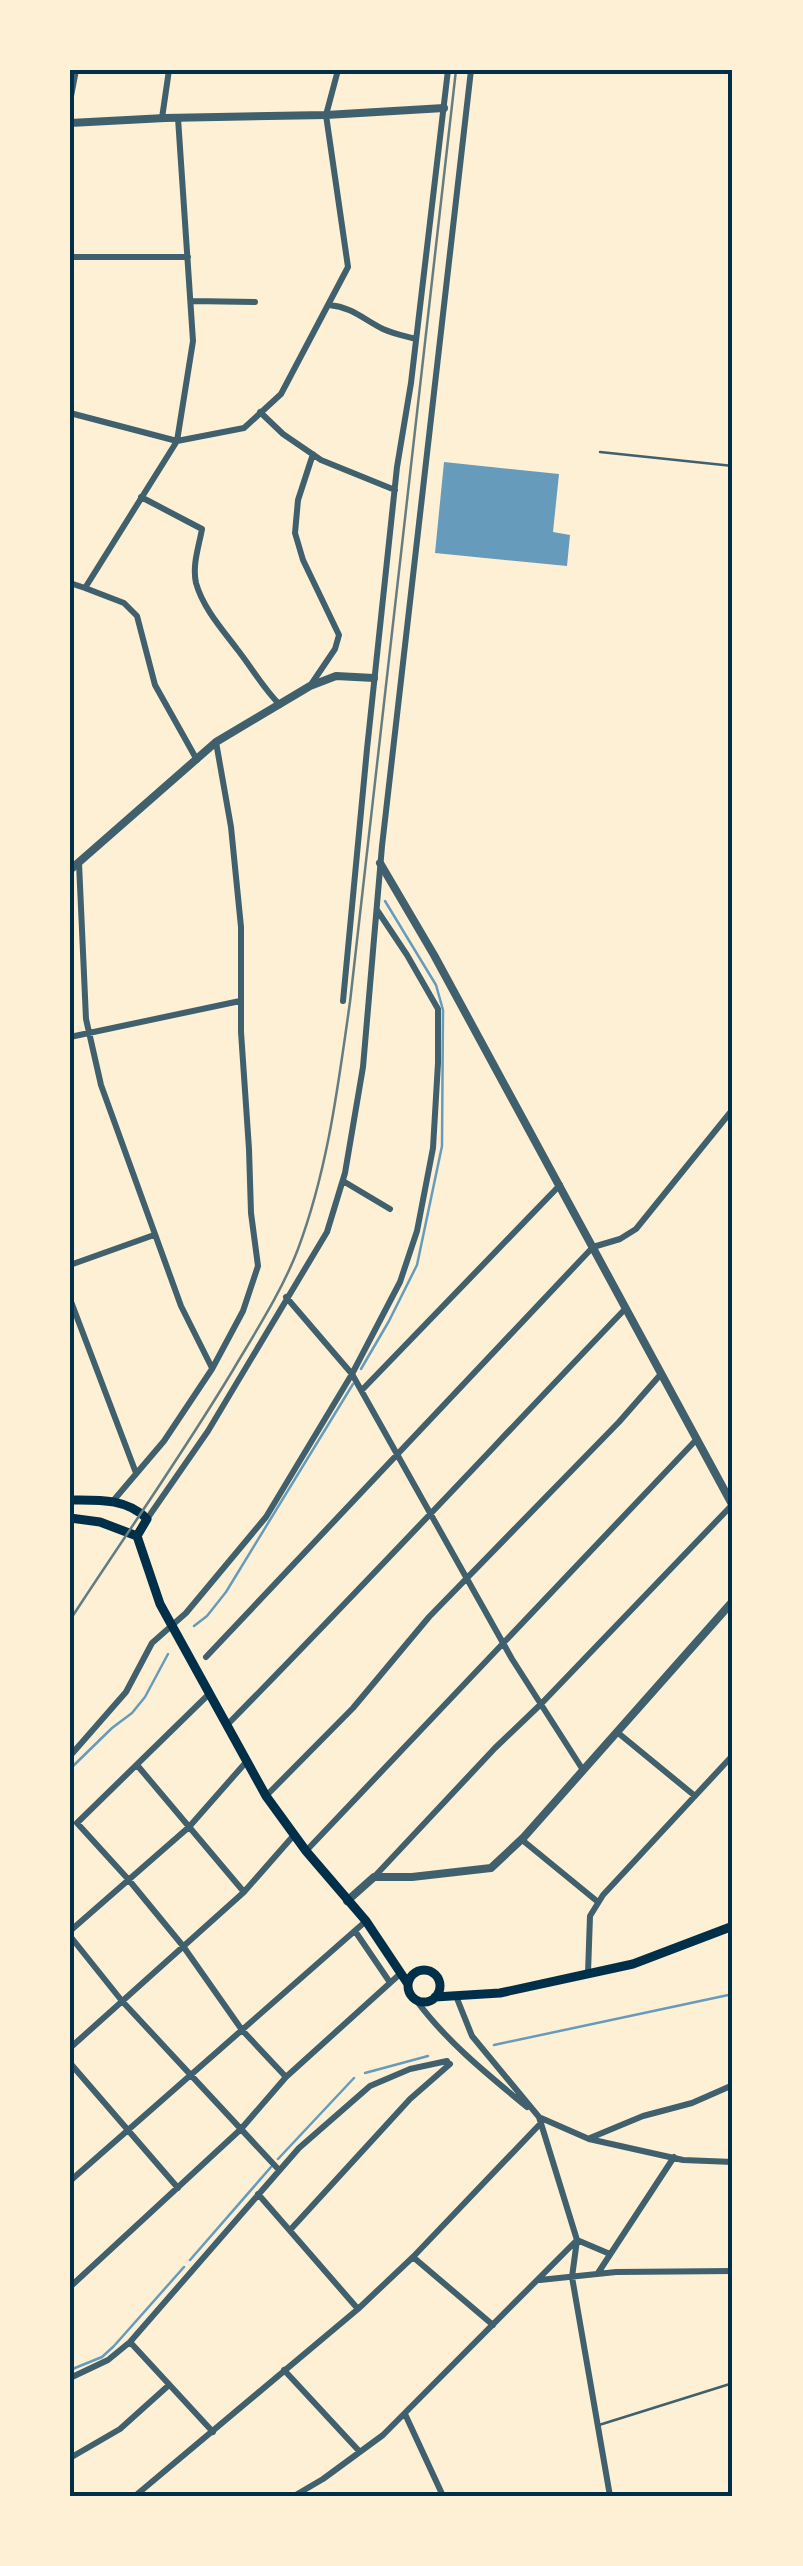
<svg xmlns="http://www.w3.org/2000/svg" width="803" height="2566" font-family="Karla,sans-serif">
	<rect width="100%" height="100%" fill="#fdf0d5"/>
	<path fill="#669bbc" d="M444,462L559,474L553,532L570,535L567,566L435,553Z"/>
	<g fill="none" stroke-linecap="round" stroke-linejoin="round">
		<path stroke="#669bbc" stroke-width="2.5" d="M361,1369L389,1321L417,1265L442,1146L443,1010L436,985L385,901
			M194,1626L207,1616L226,1592L353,1384
			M70,1769L112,1728L132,1713L145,1697L168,1654
			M494,2045L733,1994
			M365,2073L428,2056
			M278,2159L354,2078
			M190,2260L271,2167
			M70,2370L102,2357L114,2346L184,2267"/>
		<path stroke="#3f606c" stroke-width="2.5" d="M600,452L733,466
			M599,2425L733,2383"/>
		<path stroke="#3f606c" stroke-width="6" d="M162,118L169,70
			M70,257H188
			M191,301L255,302
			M329,305C352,307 363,319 383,329C394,334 405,336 416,339
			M260,412L283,434L321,460L395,490
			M70,413L177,441L193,341L178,118
			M141,497L202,529C199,546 192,565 196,583C203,608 222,629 237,649C252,668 263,688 280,705
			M70,583L85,588L177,441L244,428L281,394L348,267L326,115L338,70
			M85,588L124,603L137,616L155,685L197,760
			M310,686L335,649L339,635L303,560L295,533L298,500L313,454
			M79,863L86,1019L101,1085L181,1306L212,1368
			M343,1001L367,749L397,467L411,383L448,70
			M70,1037L240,1001
			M343,1181L390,1209
			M70,1265L154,1235
			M286,1297L352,1374L512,1659L583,1770
			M70,1299L136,1473
			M362,1390L560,1185
			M113,1501L164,1441L212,1369L243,1311L258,1266L251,1213L249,1149L241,1032V927L231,827L216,742
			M147,1519L208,1431L327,1232L345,1173L363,1067L382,846L471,70
			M206,1657L593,1247L620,1239L636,1229L733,1109
			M209,1694L77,1823L128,1879L183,1946L242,2030L286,2077
			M227,1725C362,1588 493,1447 626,1308
			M617,1732L695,1796
			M70,1756L126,1692L152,1643L186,1613L266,1517L352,1374L400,1282L417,1231L433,1148L438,1063V1009L407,955L377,910
			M137,1765L244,1892
			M266,1796L353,1708L429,1617L619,1422L661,1374
			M521,1839L598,1902
			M306,1851L696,1440
			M375,1876L495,1748L541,1704L732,1505
			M70,1931L189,1827L247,1761
			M355,1931L389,1981
			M70,1936L122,2001L279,2170
			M588,1973L590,1916L603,1895L733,1755
			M456,1996L472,2036L539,2117L577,2240L572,2277L610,2496
			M416,2000C447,2042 487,2074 527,2107
			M70,2048L244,1892L294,1835
			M70,2063L178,2188
			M541,2118L589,2139L683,2160L733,2162
			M590,2138L643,2116L692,2103L733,2085
			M70,2181L366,1921
			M258,2194L358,2309
			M291,2229L410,2099L450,2064
			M413,2257L493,2325
			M598,2273L674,2157
			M540,2280L616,2272L733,2271
			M70,2287L241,2129L286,2077L401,1973
			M130,2342L213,2432
			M284,2370L360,2452
			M70,2378L108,2360L130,2342L299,2148L370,2086L410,2069L447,2061
			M405,2414L443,2496
			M70,2458L120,2429L169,2385
			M135,2496L358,2309L413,2257L541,2123
			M294,2496L323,2479L383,2435L577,2240L610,2254"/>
		<path stroke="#3f606c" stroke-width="8" d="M70,96L75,70
			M70,123L165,118L326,115L444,108
			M380,863L434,955L733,1506
			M70,870L216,742L310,686L336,676L374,678
			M347,1901L374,1877H412L491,1868L524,1837L733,1601"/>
		<path stroke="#003049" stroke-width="9" d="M70,1500C97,1500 127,1498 147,1519L137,1536
			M70,1518L100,1522L137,1536
			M137,1536L160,1604L266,1796L306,1851L366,1921L408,1984
			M408 1986a16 16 0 1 1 32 0a16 16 0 1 1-32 0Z
			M435,1997L500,1993L633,1964L733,1926"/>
		<path stroke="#657d81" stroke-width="2.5" d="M70,1620C124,1537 182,1455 233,1370C256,1331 282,1291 298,1249C328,1169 338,1086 350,1002L456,70"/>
	</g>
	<rect width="803" height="2566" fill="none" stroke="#fdf0d5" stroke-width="145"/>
	<rect x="72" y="72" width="658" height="2422" fill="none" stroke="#003049" stroke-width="4"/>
</svg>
